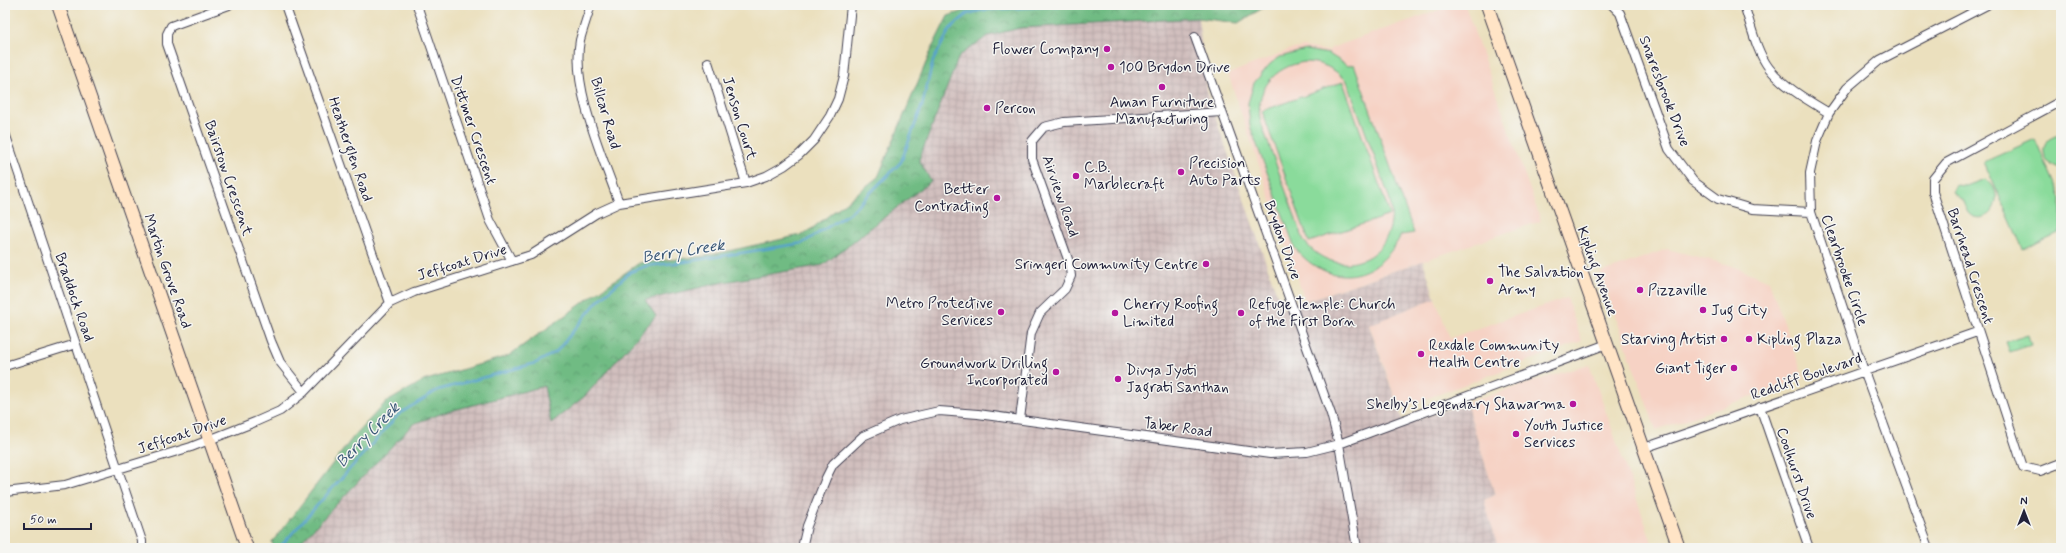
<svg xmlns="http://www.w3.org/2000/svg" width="2066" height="553" font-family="Mynerve,sans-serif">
	<defs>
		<pattern id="industrial-grid" width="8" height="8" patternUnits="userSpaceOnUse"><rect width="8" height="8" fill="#d1bfbe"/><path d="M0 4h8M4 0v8" fill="none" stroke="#b3a4a4"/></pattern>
		<pattern id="forest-crowns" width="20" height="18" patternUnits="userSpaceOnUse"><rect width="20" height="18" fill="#6fbb83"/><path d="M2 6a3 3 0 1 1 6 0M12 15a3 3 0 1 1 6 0" fill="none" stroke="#5b986c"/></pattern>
		<pattern id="park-tufts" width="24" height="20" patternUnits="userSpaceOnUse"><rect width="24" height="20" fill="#8adb9b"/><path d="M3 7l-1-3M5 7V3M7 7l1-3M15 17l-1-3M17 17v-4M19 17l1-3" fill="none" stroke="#77bc86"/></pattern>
	</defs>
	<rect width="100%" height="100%" fill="#f6f6f2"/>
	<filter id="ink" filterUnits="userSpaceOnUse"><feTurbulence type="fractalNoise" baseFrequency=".025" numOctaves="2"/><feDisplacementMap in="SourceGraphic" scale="8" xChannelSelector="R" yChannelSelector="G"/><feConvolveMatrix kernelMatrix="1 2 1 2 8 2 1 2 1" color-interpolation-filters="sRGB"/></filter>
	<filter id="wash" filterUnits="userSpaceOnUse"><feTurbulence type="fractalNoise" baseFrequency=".012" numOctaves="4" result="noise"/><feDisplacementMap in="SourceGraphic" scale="16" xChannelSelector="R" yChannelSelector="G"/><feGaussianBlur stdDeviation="0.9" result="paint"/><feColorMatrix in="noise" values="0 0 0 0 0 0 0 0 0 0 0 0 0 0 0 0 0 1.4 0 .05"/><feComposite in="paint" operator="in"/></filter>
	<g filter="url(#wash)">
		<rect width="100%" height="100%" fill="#ebe0be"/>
		<path fill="#f6d2c4" d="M1453,5H1465L1541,221L1305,301L1228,74L1289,50L1304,47L1329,51L1331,48Z
			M1667,249L1730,265L1769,281L1804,378L1656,430L1600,273Z
			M1435,298L1450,338L1567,298L1582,341L1399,409L1369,324Z
			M1589,364L1654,548H1498L1483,500L1495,495L1466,403Z"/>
		<path fill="url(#industrial-grid)" d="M1198,18L1208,96L1282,309L1423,261L1435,298L1369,325L1404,424L1466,403L1495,495L1484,500L1498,548H295L413,424L443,413L544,386L551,422L656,316L645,300L724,282L823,265L930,181L919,160L959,56L988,36L1020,28Z"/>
		<path fill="#8adb9b" stroke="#567e6b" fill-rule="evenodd" d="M1306,50L1329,54L1348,66L1354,64L1414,233L1401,235C1378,281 1329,290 1295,248L1250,126L1248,103L1254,83L1270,64L1280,57ZM1305,62C1322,62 1335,69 1347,81L1389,197C1405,254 1341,288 1304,241L1261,123C1253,91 1274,66 1305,62Z
			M1343,82L1390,215L1309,242L1262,111Z
			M2061,134V169C2050,168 2038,153 2047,142C2050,138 2057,136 2061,134Z
			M2035,139L2061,198V232L2023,249L1984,162Z
			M1985,179C2007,191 1993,226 1972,216C1966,213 1965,205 1962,200C1959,197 1955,195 1952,192L1956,185L1966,186Z"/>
		<path fill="url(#forest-crowns)" stroke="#486e5f" d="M981,5H1268L1238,23L1198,18L1020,28L988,36L959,56L919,160L931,181L823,265L724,282L645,300L656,316L585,396L551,423L544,386L443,413L413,424L295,548H274L272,542L354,436L385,403L423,381L508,356L639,263L706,256L805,234L878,177L933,46L948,16Z"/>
		<path fill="url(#park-tufts)" stroke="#567e6b" d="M2028,335L2031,345L2010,352L2006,342Z"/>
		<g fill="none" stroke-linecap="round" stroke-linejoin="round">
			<path stroke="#56a2ce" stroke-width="2.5" d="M279,548L399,414L438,390L536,363L556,352L597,302L630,272L646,266L684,262L803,243L851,212L901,162L922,106L933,61L950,29L967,14L983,10L1069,5"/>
		</g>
	</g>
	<g filter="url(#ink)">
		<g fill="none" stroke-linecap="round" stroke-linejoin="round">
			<defs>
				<path id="minor" d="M229,5L171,26L167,34V44L271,341L280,362L304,392
					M285,5L390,303
					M417,5L490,220L512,261
					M591,5C587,17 583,29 580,40C571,88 603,157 619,203
					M1612,5L1620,13L1669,149L1693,181L1718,199L1752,209L1811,212
					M1744,5C1751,25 1756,51 1769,68C1784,87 1809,101 1829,113
					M1195,37L1331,414L1339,444L1357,548
					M708,62L746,183
					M2061,101L1946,163L1933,179V192L2023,467L2040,471L2061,463
					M5,133L142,541V548
					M5,366L76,344
					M1760,407L1809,548
					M1020,419L1031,333L1040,313L1065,289L1071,276L1069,262L1032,159V141L1044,127L1064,122L1222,112
					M1644,448L1977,332
					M5,492L65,485L191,447L255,422L280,411L304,392L390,303L414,292L531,255L597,213L619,203L746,183L766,176L784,166L799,155L814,140L830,116L838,99L844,76L851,5
					M802,548L807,526L826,478L833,464L863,436L900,420L939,411L978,414L1270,454L1307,452L1339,444L1607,344
					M1929,548L1864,371L1811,212L1810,173L1817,141L1829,113L1847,88L1880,60L1987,5"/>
				<path id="secondary" d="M58,5L247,548
					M1487,5L1679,548"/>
			</defs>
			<use href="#minor" stroke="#403e4f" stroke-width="10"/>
			<use href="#secondary" stroke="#403e4f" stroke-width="14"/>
			<use href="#minor" stroke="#fff" stroke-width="8"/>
			<use href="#secondary" stroke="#ffe4c6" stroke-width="12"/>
		</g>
	</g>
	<g fill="#b5179e" stroke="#f6f6f2" stroke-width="1.5">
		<circle cx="1107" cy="49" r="4"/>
		<circle cx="1111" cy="67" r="4"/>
		<circle cx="1162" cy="87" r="4"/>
		<circle cx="987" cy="108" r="4"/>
		<circle cx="1181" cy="172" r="4"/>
		<circle cx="1076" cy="176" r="4"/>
		<circle cx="997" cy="198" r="4"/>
		<circle cx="1206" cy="264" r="4"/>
		<circle cx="1490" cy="281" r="4"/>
		<circle cx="1640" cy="290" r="4"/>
		<circle cx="1703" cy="310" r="4"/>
		<circle cx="1001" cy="312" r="4"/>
		<circle cx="1115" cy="313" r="4"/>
		<circle cx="1241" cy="313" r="4"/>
		<circle cx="1724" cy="339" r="4"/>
		<circle cx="1749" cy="339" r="4"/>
		<circle cx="1421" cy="354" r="4"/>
		<circle cx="1734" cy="368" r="4"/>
		<circle cx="1056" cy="372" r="4"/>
		<circle cx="1118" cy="379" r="4"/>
		<circle cx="1573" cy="404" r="4"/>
		<circle cx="1516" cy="434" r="4"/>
	</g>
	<g text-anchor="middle" stroke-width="3" stroke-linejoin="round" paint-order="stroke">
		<g font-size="15" fill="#22223b" stroke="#f6f6f2" text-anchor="start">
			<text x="1099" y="54" text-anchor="end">Flower Company</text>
			<text x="1119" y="72">100 Brydon Drive</text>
			<text x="1162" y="107" text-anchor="middle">Aman Furniture<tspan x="1162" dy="17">Manufacturing</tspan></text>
			<text x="995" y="113">Percon</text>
			<text x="1189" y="168">Precision<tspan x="1189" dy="17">Auto Parts</tspan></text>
			<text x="1084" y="172">C.B.<tspan x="1084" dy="17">Marblecraft</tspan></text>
			<text x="989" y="194" text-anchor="end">Better<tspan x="989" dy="17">Contracting</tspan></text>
			<text x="1198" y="269" text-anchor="end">Sringeri Community Centre</text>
			<text x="1498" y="277">The Salvation<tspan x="1498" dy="17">Army</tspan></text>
			<text x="1648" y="295">Pizzaville</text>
			<text x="993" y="308" text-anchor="end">Metro Protective<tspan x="993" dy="17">Services</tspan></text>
			<text x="1123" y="309">Cherry Roofing<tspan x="1123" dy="17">Limited</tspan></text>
			<text x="1249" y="309">Refuge Temple: Church<tspan x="1249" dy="17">of the First Born</tspan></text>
			<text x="1711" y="315">Jug City</text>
			<text x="1716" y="344" text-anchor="end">Starving Artist</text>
			<text x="1757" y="344">Kipling Plaza</text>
			<text x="1429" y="350">Rexdale Community<tspan x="1429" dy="17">Health Centre</tspan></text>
			<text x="1048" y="368" text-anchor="end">Groundwork Drilling<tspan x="1048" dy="17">Incorporated</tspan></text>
			<text x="1726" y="373" text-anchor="end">Giant Tiger</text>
			<text x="1126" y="375">Divya Jyoti<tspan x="1126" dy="17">Jagrati Santhan</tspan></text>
			<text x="1565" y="409" text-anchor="end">Shelby’s Legendary Shawarma</text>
			<text x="1524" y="430">Youth Justice<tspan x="1524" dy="17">Services</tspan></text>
		</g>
		<g font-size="15" fill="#22223b" stroke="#f6f6f2">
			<text transform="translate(1665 91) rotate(69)" y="5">Snaresbrook Drive</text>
			<text transform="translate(606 113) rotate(74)" y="5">Billcar Road</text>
			<text transform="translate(740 118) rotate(73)" y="5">Jenson Court</text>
			<text transform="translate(474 130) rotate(71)" y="5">Dittmer Crescent</text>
			<text transform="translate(351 149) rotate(71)" y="5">Heatherglen Road</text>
			<text transform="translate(229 178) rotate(71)" y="5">Bairstow Crescent</text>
			<text transform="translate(1061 196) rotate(71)" y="5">Airview Road</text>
			<text transform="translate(1283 240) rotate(70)" y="5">Brydon Drive</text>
			<text transform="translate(462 262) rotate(-17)" y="5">Jeffcoat Drive</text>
			<text transform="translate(1971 266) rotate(72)" y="5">Barrhead Crescent</text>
			<text transform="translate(1845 270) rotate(71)" y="5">Clearbrooke Circle</text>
			<text transform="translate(168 271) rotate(71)" y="5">Martin Grove Road</text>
			<text transform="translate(1598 271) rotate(70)" y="5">Kipling Avenue</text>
			<text transform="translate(75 297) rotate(71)" y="5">Braddock Road</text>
			<text transform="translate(1806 376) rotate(-19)" y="5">Redcliff Boulevard</text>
			<text transform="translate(1178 427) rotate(8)" y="5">Taber Road</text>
			<text transform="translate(182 434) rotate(-19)" y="5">Jeffcoat Drive</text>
			<text transform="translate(1797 473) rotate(71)" y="5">Coolhurst Drive</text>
		</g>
		<g font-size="16" font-style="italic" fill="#375576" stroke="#f6f6f2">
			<text transform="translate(683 250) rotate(-9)" y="6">Berry Creek</text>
			<text transform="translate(367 434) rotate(-46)" y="6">Berry Creek</text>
		</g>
	</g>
	<rect width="2066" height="553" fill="none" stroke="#f6f6f2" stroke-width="20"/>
	<g transform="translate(2024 511)" stroke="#f6f6f2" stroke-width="3" paint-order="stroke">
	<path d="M0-3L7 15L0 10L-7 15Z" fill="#22223b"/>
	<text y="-6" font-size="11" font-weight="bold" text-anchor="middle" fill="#22223b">N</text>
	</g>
	<path d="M24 523v6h67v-6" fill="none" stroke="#22223b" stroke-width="2"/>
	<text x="30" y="523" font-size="12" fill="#22223b" stroke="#f6f6f2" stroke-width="3" paint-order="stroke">50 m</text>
</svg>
